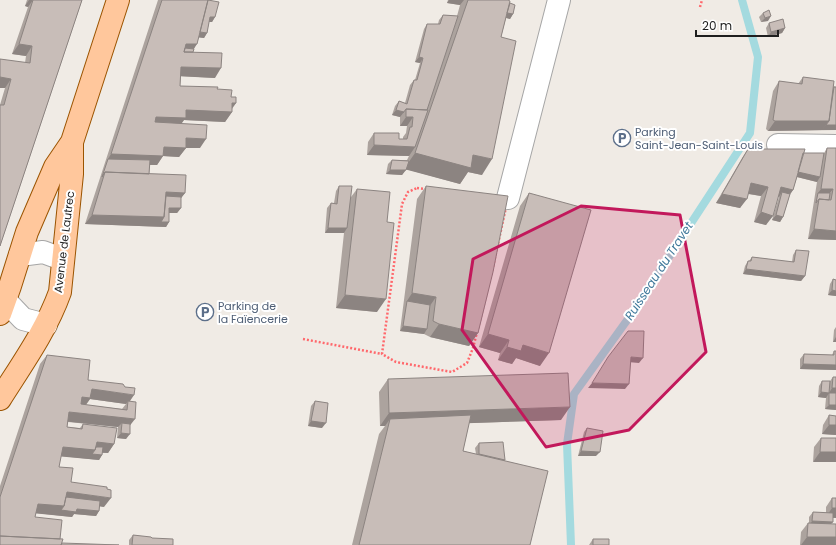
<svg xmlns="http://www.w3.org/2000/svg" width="836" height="545" font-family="Poppins,sans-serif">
	<rect width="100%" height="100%" fill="#f0ebe5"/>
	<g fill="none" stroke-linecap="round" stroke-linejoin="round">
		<path stroke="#a4dadf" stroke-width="8" d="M571,545L567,444L574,394L633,312L750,133L758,57L742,0"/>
		<defs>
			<path id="minor" d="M778,145L836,146
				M508,198L559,0
				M20,255L43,252L62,259
				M5,300L23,319L46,325"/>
			<path id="major" d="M0,314L10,286L27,232L55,167L72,142L118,0
				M0,399C22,364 46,331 60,292L72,174V142"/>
		</defs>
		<use href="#minor" stroke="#a6a6a6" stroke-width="24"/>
		<use href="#major" stroke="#9b5400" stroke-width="24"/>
		<path stroke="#ff686c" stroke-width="2.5" stroke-dasharray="2 2" stroke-linecap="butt" d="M700,7L702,0
			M417,188L508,198L491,276L473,348L467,363L452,372L396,362L382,354L402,204L408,192Z
			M303,339L382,354"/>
		<use href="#minor" stroke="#fff" stroke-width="22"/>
		<use href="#major" stroke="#ffc79c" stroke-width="22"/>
	</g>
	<path fill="#aca39e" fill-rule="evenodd" d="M27,0H82L0,246V105L5,88H0V59L25,63L26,56L12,54L28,7L25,6Z
		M158,0H212L211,1L215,17L212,22H209L207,33L204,38L199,37L194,49L193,52L215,78L181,76L180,86L217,89L231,97L236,103L232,109V112L225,122L184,120L181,124L200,148H186L179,157L163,156L157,165H150L149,174L185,193L181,198V208L177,213H169V222L166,227L85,224Z
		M448,0H508L510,3L513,14L510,19L506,18L501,37L482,175L468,172L460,184L406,169L402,175L386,174L388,164L392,160H407L409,156L367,155L368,142L374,133L399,139H403V137L406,133L407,126H400V117L392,115L395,106L399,101L405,103L410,85L414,80H415L420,63L415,62L424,29L427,24H438L439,20L443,15L457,16L460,5L447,3Z
		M763,13L768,21L761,22L759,17Z
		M769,23L785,28L782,33L768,37L766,28Z
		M803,77L836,87V130L768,131L766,129L773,91L779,81L798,84Z
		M827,148H836V240L808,239L817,182L797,177L793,190L790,194L783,217L780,222L772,220L779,197H778L766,225L754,222L761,196L748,194L740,208L716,203L742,158L748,149L803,153H824Z
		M339,186L351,197L357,189L377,312L336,308L344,233H325L327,208L331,203H334L336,191Z
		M426,186L478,333L469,346L430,337L424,334L400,331L417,199Z
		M529,193L540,366L516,358L512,364L498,360L500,353L479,347L520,206Z
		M796,250L805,276L801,281L743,274L745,266L748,261H749L752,257L792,262L793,255Z
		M833,279L836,280V296L828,295L830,284Z
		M836,327V342H833L834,330Z
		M834,351H836V370L800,369V359L804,354L832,355Z
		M47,355L88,380L130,401V426L126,439L117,438L118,427L68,422L67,427L80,428L83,424L114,444L108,453H102V455L99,460L61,456L59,467L71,482L104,507L100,506L99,511L96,516L74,514L72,517L36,513L35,517L60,539L62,543L0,545V486L40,364ZM90,399L126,404L122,409L86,405Z
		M833,377L836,410L825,409L826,398L818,397L819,386L822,381H830Z
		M388,379L561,420L469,423L463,451L476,454L475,448L479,443L505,460L530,545H352L379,434L385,426H380L379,392Z
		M315,401L322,428L308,426L311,406Z
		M829,415L836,416V435L822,434L823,425Z
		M587,428L596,456H578L584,432Z
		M821,438H836L813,462L814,447Z
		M832,498H836V518H833V522L831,523L836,545H800L801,532L808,523H809V517L813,512L826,513V507Z
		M133,535L152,538L173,545H129V540Z
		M593,539L609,545H589Z"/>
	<path fill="#8c8481" d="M29,0H33L28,7L25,6Z
		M449,0H464L460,5L447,3Z
		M472,0L513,14L510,19L468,6Z
		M771,16L768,21L761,22L765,18Z
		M210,17H215L212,22H207Z
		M785,28L782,33L768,37L771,32Z
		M198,32L207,33L204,38L194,37Z
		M19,44L32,46L26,56L12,54Z
		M186,44H197L191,53L183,48Z
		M419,57L423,58L420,63L415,62Z
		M181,67L221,68L215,78L175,76Z
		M0,77L11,79L5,88H0Z
		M232,103H236L229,112H232L225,122L184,120L179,127L149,126L156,117L186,110Z
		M396,110L404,112L400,117L392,115Z
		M406,117H413L407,126H400Z
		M775,121H829L822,130L768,131Z
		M826,125H836V130H822Z
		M186,138L206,139L200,148H181H186L179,157L163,156L157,165L107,164L108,159L105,164L111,154L164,147Z
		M374,145L415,147L409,156L367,155Z
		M415,153L473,155L492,159L482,175L468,172L460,184L404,169Z
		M390,170H406L402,175L386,174Z
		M796,171L820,177L817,182L793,176Z
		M751,183L768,187L761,196L744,193Z
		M781,187L793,190L787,199L782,192L779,197L775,196Z
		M821,189H833L826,198L818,193Z
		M166,192L185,193L178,202L163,201Z
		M722,194L747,199L740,208L716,203Z
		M169,208H181L177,213H166Z
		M761,212L773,216L766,225L754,222Z
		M92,215L164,217L169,222L166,227L85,224Z
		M776,215L783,217L780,222L772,220Z
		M328,228H347L344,233H325Z
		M814,229L836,231V240L808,239Z
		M746,269L805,276L801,281L743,274Z
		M832,290L836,291V296L828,295Z
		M412,293L436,297L427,310L407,301Z
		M345,295L386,299L377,312L336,308Z
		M439,324L478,333L469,346L430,337Z
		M403,326L427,329L424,334L400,331Z
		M488,334L509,340L500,353L479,347Z
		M836,337V342H833Z
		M523,345L549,353L540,366L516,358L512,364L498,360L507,347Z
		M631,357L643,358L639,363L628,362Z
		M803,364L836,365V370L800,369Z
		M592,383L629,384L625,389L588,388Z
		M832,388H836V398L829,393Z
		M92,389L134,395L128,404V401L126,404L90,399L84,407L75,406L82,397Z
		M821,392L829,393L826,398L818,397Z
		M829,405H836V410L825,409Z
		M570,407L561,420L388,426L390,419L385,426H380L389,413Z
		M69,412L135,419L128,428L122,423L118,427L62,421Z
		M311,421L326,423L322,428L308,426Z
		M829,425H836V435L822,434Z
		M121,433L130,434L126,439L117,438Z
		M97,442L114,444L108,453L94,452L102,455L99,460L56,456L63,447Z
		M581,451L600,452L596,456H578Z
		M820,452H836V462H813Z
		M67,492L111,498L104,507L62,501Z
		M38,504L64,506L77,509L99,511L96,516L74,514L72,517L32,513Z
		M832,508H836V518L826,517Z
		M812,521L833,522L829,526H809Z
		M807,537H836V545H801Z"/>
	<path fill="#c8bdb8" stroke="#8c8481" d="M33,0H82L0,246V105H4L11,79L0,77V59L30,63L32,46L19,44Z
		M162,0H208L197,44H186L184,52L222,53L221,68L181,67L180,86L218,87L217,89L232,90L231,97H236V103H232V112L186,110V118L156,117L155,122L207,125L206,139L186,138V148L164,147L163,156L111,154Z
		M208,0L219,2L215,17H210L207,33L200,32Z
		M468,0H508L510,1L501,37L516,41L492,159L473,155L471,168L415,153Z
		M510,3L515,5L513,14L507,13Z
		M769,10L771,16L765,18L763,13Z
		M443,15L458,16L427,110L406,109L403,113L404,112L396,110L399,101L407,104L414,80H417L423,58L419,57L427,24H440Z
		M783,19L785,28L771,32L769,23Z
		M185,48L194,49L193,52H184Z
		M803,77L834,81L829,121H775L773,120L779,81L802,84Z
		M834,87H836V125H826L829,121Z
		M406,109L428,110L415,147L374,145V133H399V139H407L410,127H412L413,117H406Z
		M827,148H836V231L814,229L819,199L831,200L833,189H821Z
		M748,149H805L793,190L781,187L773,216L761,212L768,187L751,183L747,199L722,194Z
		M803,153H824L820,177L798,172Z
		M108,159L150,160L149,174L105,172L102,177Z
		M392,160L409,161L406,170H390Z
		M105,172L186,175L185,193L166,192L164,217L92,215Z
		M339,186H352L347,228H328L331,203L337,204Z
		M426,186L508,196L493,272L478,333L439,324L433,321L436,297L412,293Z
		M357,189L390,192L387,222L394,223L386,299L345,295Z
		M782,192L790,194L783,217L776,215Z
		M529,193L591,210L549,353L523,345L521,351L507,347L509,340L488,334Z
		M818,193H830L829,200L819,199L816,203Z
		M166,196L181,197V208H169V222H161L164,217Z
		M796,250L809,251L805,276L746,269L748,261H751L752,257L794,262Z
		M833,279L836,280V291L832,290Z
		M407,301L430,305L427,329L403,326Z
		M628,331H644L643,358L631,357L629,384L592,383L608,357Z
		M834,351H836V365L803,364L804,354L834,355Z
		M47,355L90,360L88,380L123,384L125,387L135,388L134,395L92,389L90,398L82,397L81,404L127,410L128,401L136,402L135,419L69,412L67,427L82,429L83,424L117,428L114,444L97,442L95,450L63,447L59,467L73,468L71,482L107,487V489L111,490V498L67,492L64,506L38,504L35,517L62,520L60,539L0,536V497Z
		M568,373L570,407L389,413L388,379Z
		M833,377H836V388H832Z
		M822,381H830L829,393L821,392Z
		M829,393H836V405H829Z
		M315,401L328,403L326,423L311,421Z
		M471,415L463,451L548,471L530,545H359L390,419Z
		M829,415L836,416V425H829Z
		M122,423L130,424V434L121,433Z
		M587,428L603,431L600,452L581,451Z
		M821,438H836V452H820Z
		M503,442L505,460L479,454V443Z
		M96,447H103L102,455L92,454L95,450Z
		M66,497L100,501L99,511L77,509L76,512L61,510L64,506Z
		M832,498H836V508H832Z
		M813,512L833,513V522L812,521Z
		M808,523L836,524V537H807Z
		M133,535L151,537L152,538L173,539V545H132Z
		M0,536L63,539L61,545H0Z
		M593,539H609V545H593Z
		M62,543L119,545H61Z"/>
	<path fill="#c2185b" fill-opacity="0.2" stroke="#c2185b" stroke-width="3" stroke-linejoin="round" d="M581,206L680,215L706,352L629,430L546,447L462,330L473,259Z"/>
	<defs>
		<symbol id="parking-ring" viewBox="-11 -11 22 22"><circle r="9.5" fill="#fff" stroke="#5c6f8a" stroke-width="1.5"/><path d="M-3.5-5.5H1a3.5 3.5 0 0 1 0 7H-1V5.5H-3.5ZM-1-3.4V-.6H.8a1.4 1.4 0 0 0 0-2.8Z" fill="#5c6f8a"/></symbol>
	</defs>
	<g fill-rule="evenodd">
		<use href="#parking-ring" x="612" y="128" width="20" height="20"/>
		<use href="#parking-ring" x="195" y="302" width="20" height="20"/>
	</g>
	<g text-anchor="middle" stroke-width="4" stroke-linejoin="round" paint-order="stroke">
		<g font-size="11" fill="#4e5e75" stroke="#fff" text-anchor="start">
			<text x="635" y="136">Parking<tspan x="635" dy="13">Saint-Jean-Saint-Louis</tspan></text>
			<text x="218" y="310">Parking de<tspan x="218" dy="13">la Faïencerie</tspan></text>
		</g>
		<g font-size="11" fill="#1f1f1f" stroke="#fff">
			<text transform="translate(64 242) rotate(-83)" y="4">Avenue de Lautrec</text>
		</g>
		<g font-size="12" font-style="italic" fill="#40799b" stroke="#fff">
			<text transform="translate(659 271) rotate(-57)" y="4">Ruisseau du Travet</text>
		</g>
	</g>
	<path d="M696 30v6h82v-6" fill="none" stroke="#1f1f1f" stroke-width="2"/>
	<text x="702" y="30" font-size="12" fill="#1f1f1f" stroke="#ffffff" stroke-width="3" paint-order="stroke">20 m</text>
</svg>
